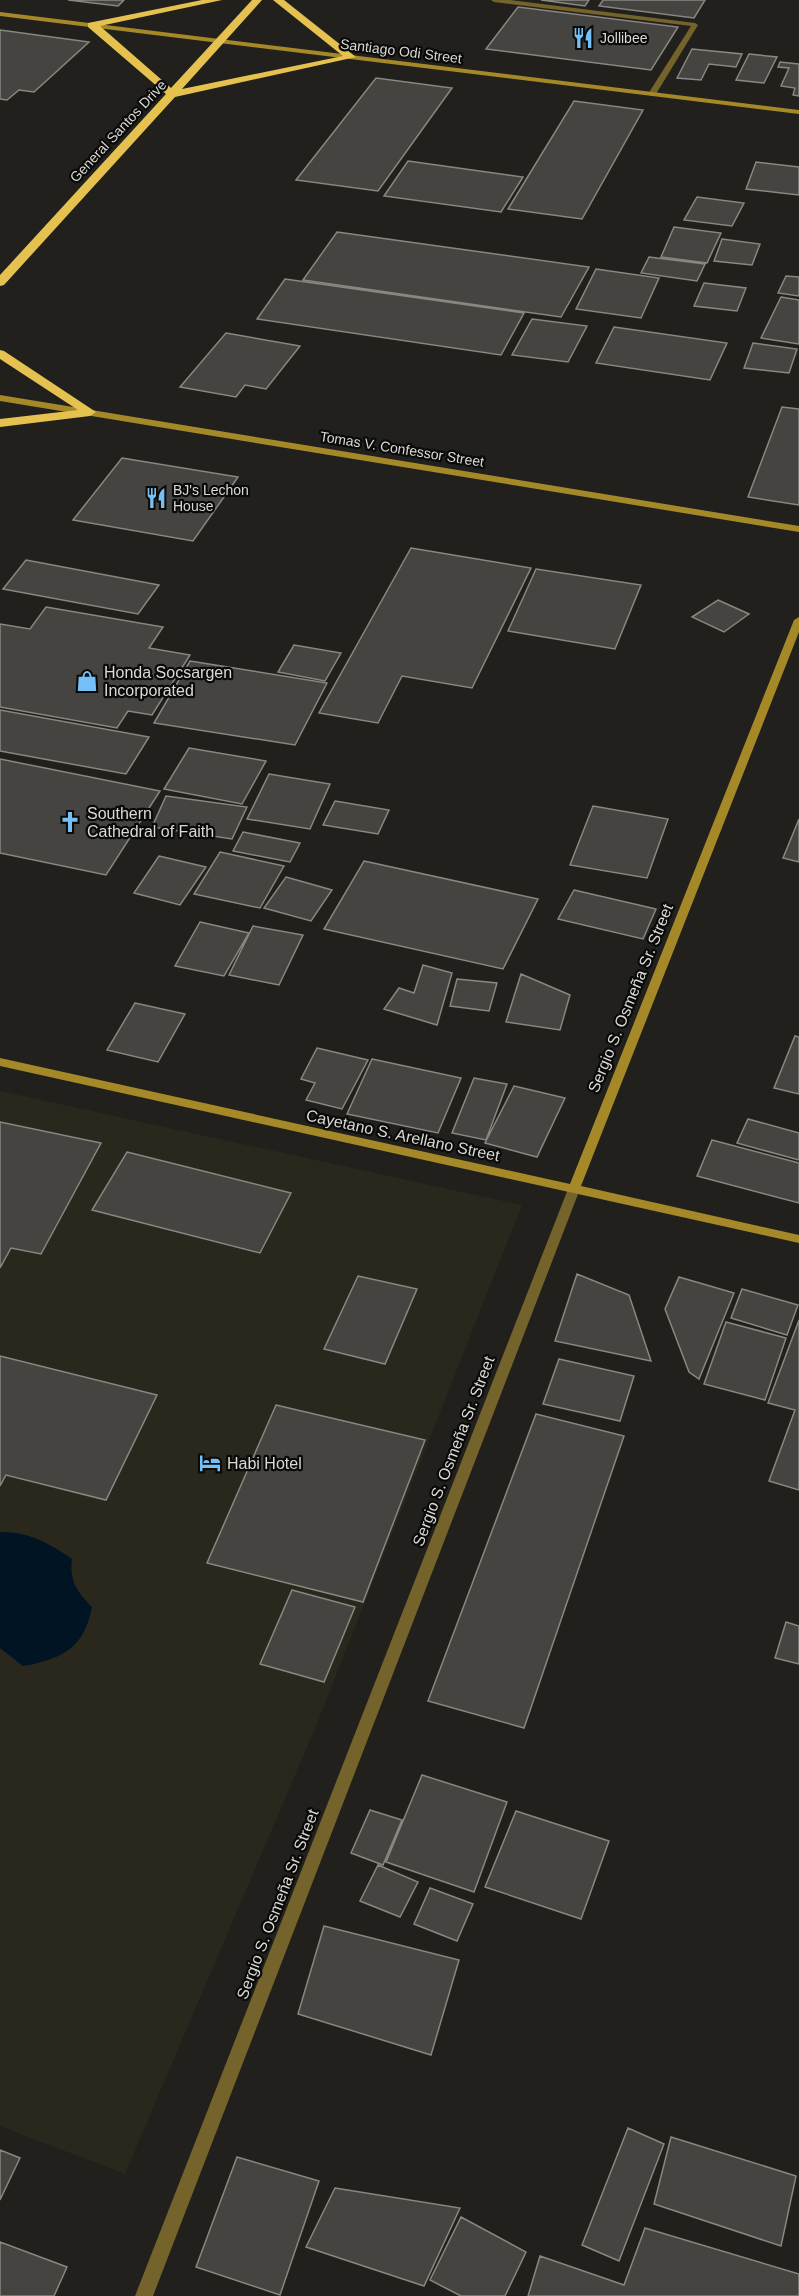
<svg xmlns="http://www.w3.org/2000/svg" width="799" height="2296" font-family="Helvetica,sans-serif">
	<rect width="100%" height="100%" fill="#21201c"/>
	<path fill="#2a271d" d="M0,1091L522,1205L318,1721L125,2174L0,2126Z"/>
	<path fill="#001423" d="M0,1532C27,1531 51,1544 72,1559C69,1580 77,1592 92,1607C84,1648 63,1659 23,1666L0,1648Z"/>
	<path fill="#464440" stroke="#888782" stroke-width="1.5" d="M68,0H124L118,6Z
		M541,0H589L585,6Z
		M603,0H705L694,18L599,6Z
		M518,7L678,27L651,70L486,49Z
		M0,30L89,42L34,92L19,90L7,100L0,99Z
		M692,49L742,54L736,67L709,64L701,80L677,78Z
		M749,54L777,57L764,83L736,80Z
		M780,62L799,64V96L793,95L795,88L781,86L789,68L778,67Z
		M376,78L452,88L378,191L296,180Z
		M574,101L643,110L582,219L508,209Z
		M408,161L523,177L501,212L384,196Z
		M756,162L799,167V195L746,189Z
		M697,197L744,203L732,226L684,220Z
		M674,227L721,233L707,263L661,257Z
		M337,232L589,267L561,317L303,280Z
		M722,239L760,244L752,265L714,261Z
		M649,257L705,264L697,281L641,273Z
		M596,269L659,278L641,318L576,309Z
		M786,276L799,277V296L778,293Z
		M285,279L524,313L501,355L257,319Z
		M704,283L746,288L737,311L694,306Z
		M781,297L799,300V344L761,338Z
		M532,319L587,326L568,362L512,355Z
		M614,327L727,343L710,380L596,363Z
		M226,333L300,346L266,389L245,385L236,397L180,387Z
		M753,343L797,349L789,373L744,368Z
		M782,407L799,409V505L748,497Z
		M122,458L238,477L193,541L73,520Z
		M411,548L531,568L472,688L402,676L378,723L319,713Z
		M26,560L159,585L138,614L3,589Z
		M536,569L641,585L615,649L508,631Z
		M718,600L749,614L724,632L692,617Z
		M46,607L163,627L149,648L190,655L152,715L128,711L117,728L0,707V624L30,629Z
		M294,645L341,653L325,681L278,672Z
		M190,661L327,683L295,745L154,723Z
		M0,710L149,737L126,774L0,751Z
		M189,748L266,761L242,804L164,789Z
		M0,759L160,791L106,875L0,853Z
		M269,774L330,784L310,829L247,819Z
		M166,796L247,807L232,839L152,827Z
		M335,801L389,810L378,834L323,825Z
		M593,806L668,819L647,878L570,865Z
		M799,819V862L783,858Z
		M243,832L300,843L290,862L233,851Z
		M220,852L284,866L260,908L194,894Z
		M159,856L206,867L180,905L134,893Z
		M364,861L538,899L503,969L324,929Z
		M286,877L332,890L311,921L264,908Z
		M574,890L656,909L643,939L558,919Z
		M200,922L249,933L224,976L175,966Z
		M253,926L303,935L279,985L229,975Z
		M423,965L452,973L437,1025L384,1009L399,988L414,993Z
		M521,974L570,995L560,1030L506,1022Z
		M457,979L497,983L489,1011L450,1006Z
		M135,1003L185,1014L158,1062L107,1050Z
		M795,1036L799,1037V1094L774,1088Z
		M317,1048L368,1060L342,1109L306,1100L315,1083L301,1079Z
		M372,1059L461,1078L438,1133L347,1114Z
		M474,1078L507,1084L486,1140L452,1133Z
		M514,1086L565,1098L537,1157L485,1143Z
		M748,1119L799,1133V1160L737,1143Z
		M0,1122L101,1143L41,1254L11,1248L0,1268Z
		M712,1140L799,1163V1203L697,1176Z
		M127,1152L291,1193L260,1253L92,1210Z
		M577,1274L629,1295L651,1361L555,1341Z
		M358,1276L417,1289L385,1364L324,1349Z
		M679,1277L734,1293L699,1379L689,1372L665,1309Z
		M742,1289L798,1305L787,1335L731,1318Z
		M799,1320V1490L769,1481L795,1410L768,1403Z
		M726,1322L786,1338L765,1400L704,1384Z
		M0,1356L157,1395L106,1500L6,1475L0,1486Z
		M559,1359L634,1376L620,1421L543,1404Z
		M276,1405L425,1440L363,1602L207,1563Z
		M536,1414L624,1436L524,1728L428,1701Z
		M292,1590L355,1607L324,1682L260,1664Z
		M786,1622L799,1626V1664L775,1658Z
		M422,1775L507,1802L474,1892L386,1862Z
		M370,1810L402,1820L383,1865L351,1853Z
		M516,1811L609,1841L581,1919L485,1887Z
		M378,1865L418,1882L400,1917L360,1901Z
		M430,1888L473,1904L457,1941L414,1924Z
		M324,1926L459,1960L431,2055L298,2014Z
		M628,2128L664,2144L619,2261L582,2245Z
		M671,2137L796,2176L781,2246L654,2204Z
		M0,2150L20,2158L0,2200Z
		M237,2157L319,2181L280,2295L196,2267Z
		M335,2188L460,2208L424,2286L306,2247Z
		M461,2217L526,2252L505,2296H461L430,2280Z
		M645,2228L799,2274V2296H528L540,2256L624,2285Z
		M0,2242L67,2267L54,2296H0Z"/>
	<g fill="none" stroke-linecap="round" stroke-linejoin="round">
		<path fill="#75632c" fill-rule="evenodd" d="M491,0H510L695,23L698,25L656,94L652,96L648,94L691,26L494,2Z"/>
		<path fill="#75632c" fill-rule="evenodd" d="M574,1185L580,1189L153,2296H135L568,1189Z"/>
		<path fill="#a58827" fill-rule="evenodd" d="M0,12L799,110V114L0,16Z
			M0,395L799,526V532L0,401Z
			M799,617V632L581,1186L799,1235V1243L0,1066V1058L570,1184L794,620Z"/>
		<path fill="#e5c14f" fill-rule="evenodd" d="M202,0H222L100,26L171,88L252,0H262L182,89L343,56L273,0H284L356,57L175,97L4,285L0,286V275L166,94L88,27V23Z
			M0,350L4,351L96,412L90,416L0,427V419L78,410L0,359Z"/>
	</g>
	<defs>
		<symbol id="restaurant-bare" viewBox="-9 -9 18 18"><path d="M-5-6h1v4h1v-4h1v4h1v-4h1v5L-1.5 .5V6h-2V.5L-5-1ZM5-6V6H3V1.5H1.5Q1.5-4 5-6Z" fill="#74c0f6" stroke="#0a0a08" stroke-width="2.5" paint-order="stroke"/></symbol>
		<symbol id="shop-bare" viewBox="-9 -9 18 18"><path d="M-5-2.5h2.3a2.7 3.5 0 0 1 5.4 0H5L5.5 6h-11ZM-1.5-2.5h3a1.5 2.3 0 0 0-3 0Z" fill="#74c0f6" stroke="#0a0a08" stroke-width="2.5" paint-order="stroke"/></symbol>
		<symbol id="church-bare" viewBox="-9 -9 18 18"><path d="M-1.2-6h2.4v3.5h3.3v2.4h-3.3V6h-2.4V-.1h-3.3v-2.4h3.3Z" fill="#74c0f6" stroke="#0a0a08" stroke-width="2.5" paint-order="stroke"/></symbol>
		<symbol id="hotel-bare" viewBox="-9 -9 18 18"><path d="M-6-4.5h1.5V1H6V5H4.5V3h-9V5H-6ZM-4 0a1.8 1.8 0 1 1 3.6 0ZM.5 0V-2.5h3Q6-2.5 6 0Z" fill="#74c0f6" stroke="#0a0a08" stroke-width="2.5" paint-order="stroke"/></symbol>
	</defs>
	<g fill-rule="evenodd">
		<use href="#restaurant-bare" x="568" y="23" width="30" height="30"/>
		<use href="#restaurant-bare" x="141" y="483" width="30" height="30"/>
		<use href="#shop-bare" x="72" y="666" width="30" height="30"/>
		<use href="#church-bare" x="55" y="807" width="30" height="30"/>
		<use href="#hotel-bare" x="195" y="1448" width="30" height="30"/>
	</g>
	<g text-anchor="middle" stroke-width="4.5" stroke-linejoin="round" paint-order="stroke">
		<g font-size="14" fill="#dad9d7" stroke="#0a0a08" text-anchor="start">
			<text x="600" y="43">Jollibee</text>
			<text x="173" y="495">BJ's Lechon<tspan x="173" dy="16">House</tspan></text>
		</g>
		<g font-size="14" fill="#dad9d7" stroke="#0a0a08">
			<text transform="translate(401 51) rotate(7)" y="5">Santiago Odi Street</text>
			<text transform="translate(118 131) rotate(-47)" y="5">General Santos Drive</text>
			<text transform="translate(402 449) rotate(9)" y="5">Tomas V. Confessor Street</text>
		</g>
		<g font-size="16" fill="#dad9d7" stroke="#0a0a08" text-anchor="start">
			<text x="104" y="678">Honda Socsargen<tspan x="104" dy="18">Incorporated</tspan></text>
			<text x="87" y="819">Southern<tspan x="87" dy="18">Cathedral of Faith</tspan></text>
			<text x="227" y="1469">Habi Hotel</text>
		</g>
		<g font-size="16" fill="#dad9d7" stroke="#0a0a08">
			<text transform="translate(630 998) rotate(-68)" y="6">Sergio S. Osmeña Sr. Street</text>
			<text transform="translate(403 1135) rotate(12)" y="6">Cayetano S. Arellano Street</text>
			<text transform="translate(453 1451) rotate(-69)" y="6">Sergio S. Osmeña Sr. Street</text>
			<text transform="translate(277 1904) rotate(-69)" y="6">Sergio S. Osmeña Sr. Street</text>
		</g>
	</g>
</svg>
